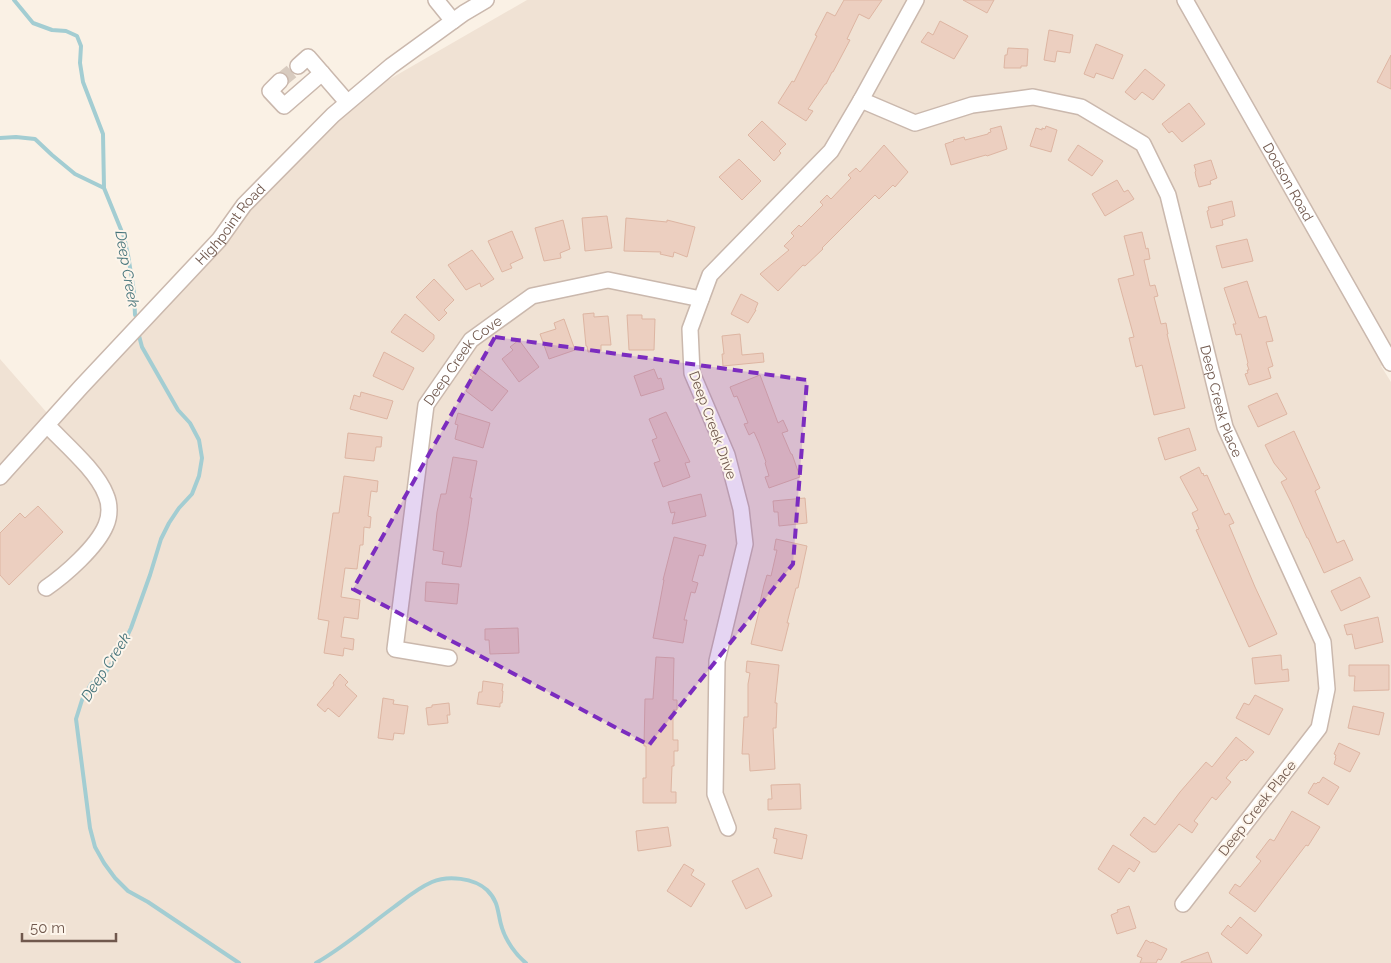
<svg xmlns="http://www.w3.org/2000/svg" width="1391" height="963" font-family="Raleway,sans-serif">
	<rect width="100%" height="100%" fill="#faf1e5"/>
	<path fill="#f0e2d4" d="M527,0H1391V360L1381,366L1391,382V963H0V359L55,422L343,106Z"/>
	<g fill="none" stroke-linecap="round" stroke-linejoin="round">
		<path stroke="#a3cdd2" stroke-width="4" d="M14,0L33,23L52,30L66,31L77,36L81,46L80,63L83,82L103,134L104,188L124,237L128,255L134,292L135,315
			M0,138L16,137L35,139L52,155L75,174L104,188
			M138,332L142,347L178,410L190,423L199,440L202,458L199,476L192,494L179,508L169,523L161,539L150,575L131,628L123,645L106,672L91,684L82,700L76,719L90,828L95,847L104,863L115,878L128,891L148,902L239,963
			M316,963C344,947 368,926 394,907C406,898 418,888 432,882C448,875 474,878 487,890C500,903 497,913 502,928C506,941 516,955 526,963"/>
	</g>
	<path fill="#eccfc0" stroke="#ddb5a2" d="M844,0H882L869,19L859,14L847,39L850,40L833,72H832L826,84H825L808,109L813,111L806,121L778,103L792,81L794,82L817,36L815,35L827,12L835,16Z
		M963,0H994L987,13Z
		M940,21L968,36L954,59L921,42L928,32L933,35Z
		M1049,30L1073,35L1070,53L1057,51L1055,62L1044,60Z
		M1096,44L1123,55L1113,79L1096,73L1094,78L1084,74Z
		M1008,48L1028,49L1027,66H1021V68H1004L1005,55H1007Z
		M1391,55V89L1377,82Z
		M1145,69L1165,85L1153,100L1142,92L1135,100L1125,92Z
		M1189,103L1205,124L1182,142L1172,131L1169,133L1162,124Z
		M762,121L786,144L779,151L781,153L774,161L748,135Z
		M1001,126L1007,149L987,156L986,155L951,165L945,144L954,141L953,140L964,137L965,140L988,134V133L991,132L990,129Z
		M1046,126L1057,130L1051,152L1030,146L1036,128L1042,130V128L1045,129Z
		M884,145L908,172L895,187L893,185L879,199L875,195L822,248L823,249L805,266L803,265L778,291L760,274L789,250L784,246L794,236L791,233L799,225L801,227L823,205L820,202L827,195L831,199L851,178L848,175L856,168L860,172Z
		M1078,145L1103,161L1092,176L1068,160Z
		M739,159L761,181L742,200L719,177Z
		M1211,160L1217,178L1210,181L1211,184L1199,187L1196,177L1195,172L1196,171L1194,165Z
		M1117,180L1124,192L1128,190L1134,199L1105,216L1092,194Z
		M1232,201L1235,216L1222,220L1223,225L1211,228L1208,216L1207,211L1209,210L1208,207Z
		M607,216L612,248L585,251L582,218Z
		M626,218L667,222V220L695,227L687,257L674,252L673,257L660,254L661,252L624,251Z
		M563,220L570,249L560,253L561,258L544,261L535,228Z
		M512,231L523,258L510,264L512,268L502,272L488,241Z
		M1142,232L1146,249L1148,248L1150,259L1144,260L1150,286L1155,285L1158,296L1154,297L1161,324L1166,323L1168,334H1167L1185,408L1154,415L1142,365L1136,367L1129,338L1134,337L1118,279L1134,275L1124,236Z
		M1247,239L1253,261L1222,268L1216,246Z
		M472,250L494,279L481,287L480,283L466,290L448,265Z
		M434,279L454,300L444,310L447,313L439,321L416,297Z
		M1247,281L1259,318L1266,316L1273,341L1266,342L1273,366L1268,368L1271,378L1249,385L1245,374L1248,373L1247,370H1249L1247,364L1248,363L1241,334L1236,335L1233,324H1236L1224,288Z
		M741,294L758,303L755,310H756L748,323L731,314Z
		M594,313V317L608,316L611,345H601V351L588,352L587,346H586L583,314Z
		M405,314L434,335V339L423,352L391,332Z
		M627,315H642V319H655L654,350H629Z
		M564,319L575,350L549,359L540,334L556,329L554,323Z
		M740,334L742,355L763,353L764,362L723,366L722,354H724L722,336Z
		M519,340L539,367L519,382L502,359L513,350L510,347Z
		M384,352L414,368L403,390L373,376Z
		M476,366L508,391L492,411L466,391L470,383H469L473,377L470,375Z
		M654,369L658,379L661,378L664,389L641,396L634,376Z
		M760,375L778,423L783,420L788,431L782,433L791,454H792L800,477L769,488L765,477L769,476L765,463L766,462L759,443L754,432L749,435L744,424L748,423L737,396L734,397L730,387Z
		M361,392L393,401L387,419L350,409L354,395L360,397Z
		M1277,393L1287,414L1258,427L1248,406Z
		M666,412L690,462L685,463L690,477L663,487L654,463L660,461L652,440L657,438L649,419Z
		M458,413L490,423L483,448L455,439L458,425L455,424Z
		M1189,428L1196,450L1165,460L1158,438Z
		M1294,431L1320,488L1315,491L1337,543L1344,540L1353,560L1324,573L1308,538H1307L1291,502L1281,482L1287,479L1274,463L1265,445Z
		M348,433L382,437L381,447H376L374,461L345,458Z
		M453,457L477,461L470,498H472L468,526L461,567L442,564L444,552L433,550L437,512L441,494H446Z
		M1199,467L1202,474L1203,473L1204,476L1207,475L1225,515L1229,513L1234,523L1229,525L1255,587L1277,634L1249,647L1196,530L1199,529L1192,513L1198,510L1180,477Z
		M344,476L378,481L377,492L371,491L368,516L371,517L370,528L364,527L363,545H360L357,569L345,568L341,597L360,600L358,619L344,617L341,637L354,639L353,650L344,648L343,656L324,653L329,621L318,619L333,513H339Z
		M701,494L706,516L672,524L675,512L671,513L668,502Z
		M805,498L807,523L779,526L778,512H774L773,501Z
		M38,506L63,532L9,585L0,575V533L20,513L25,518Z
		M674,537L706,545L703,556L699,555L692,581L698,583L695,593L691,592L684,620H687L683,643L653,638L664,580H663Z
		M776,539L807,546L798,588H796L787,623H789L782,651L751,644L761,603L760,602L764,585L767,575L771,576L777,550H774Z
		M1360,577L1370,597L1341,611L1331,591Z
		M426,582L459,584L457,604L425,601Z
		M1378,617L1383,642L1355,649L1352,634L1347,635L1344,625Z
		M518,628L519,653L490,654L489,640H485V629Z
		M1281,655L1282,670L1288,669L1289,681L1255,684L1252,658Z
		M656,657L674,658L673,700H677V710H673V740H678V751H674V766H672L671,792H676V803H643V778H646V746H644L645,699H653Z
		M747,661L779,665L775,703H777L776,728H773L775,769L750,771L749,754H742L744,717H748V684L750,673L746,672Z
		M1349,665H1389V690L1354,691L1355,676H1349Z
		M340,674L348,682L345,685L357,696L339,717L328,708L325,712L317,705L334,685L333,683Z
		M483,681L503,684L502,691H503L502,703H500V707L477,704L479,692H482Z
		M1255,695L1283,709L1269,735L1236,718L1244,703L1249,705Z
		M383,698L394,700L393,704L408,706L404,734L394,733L393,740L378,738Z
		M449,703L450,715H447L448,723L428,725L426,708L432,707V705Z
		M1353,706L1384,713L1379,735L1348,728Z
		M1236,737L1254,752L1246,761L1244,759L1242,761L1241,760L1226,778L1231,782L1216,800L1212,797L1194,821L1198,824L1192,833L1179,824L1156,852H1152L1130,835L1144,817L1155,825L1180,792L1206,762L1212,767Z
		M1339,743L1360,753L1350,772L1334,764L1336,758H1335L1336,755L1334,754Z
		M1323,777L1339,787L1328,805L1308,793L1314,783L1316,784L1318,782L1319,783Z
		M800,784L801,809L768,810V799H772L771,785Z
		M1292,811L1320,827L1308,846L1306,845L1255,912L1229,893L1235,884L1240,887L1261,861L1256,857L1269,840L1270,839L1274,841Z
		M668,827L671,846L638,851L636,831Z
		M775,828L807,835L802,859L774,853L777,839L773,838Z
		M1113,845L1140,862L1134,872L1129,868L1119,883L1098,869Z
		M684,864L694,870L691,875L705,884L691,907L667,891Z
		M758,868L772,896L746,909L732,881Z
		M1129,906L1136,928L1117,934L1111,915L1118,912L1117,910Z
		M1240,917L1262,935L1247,954L1221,934L1228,925L1231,928Z
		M1146,940L1151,943L1152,942L1167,949L1161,960L1158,959L1156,963H1140L1142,958L1137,956Z
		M1208,952L1212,963H1181V962Z"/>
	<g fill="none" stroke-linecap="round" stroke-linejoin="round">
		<path stroke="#d8cbbf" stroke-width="15" stroke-dasharray="15 8" stroke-linecap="butt" d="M280,81L298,66"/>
		<defs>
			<g id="minor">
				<path d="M436,0L453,21"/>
				<path id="s1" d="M1185,0L1391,363"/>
				<path d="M298,66L308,57L347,102"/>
				<path d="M280,81L270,91L284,106L322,73"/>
				<path id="s2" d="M861,100L915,123L972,105L1033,97L1081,107L1143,144L1168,195L1225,427L1323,642L1327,689L1319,728L1183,904"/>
				<path id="s3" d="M0,477L81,387L219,240L244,205L333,115L391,66L464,13L486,0"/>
				<path d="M46,588C65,575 97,547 106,525C110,516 110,504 106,495C97,471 65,444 47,425"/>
				<path id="s4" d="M449,658L395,649L426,405L471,340L532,296L608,280L701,299"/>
				<path d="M728,828L715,794L717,661L745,544L741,509L727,455L692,373L690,329L710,275L831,151L861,100L916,0"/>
			</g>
		</defs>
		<use href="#minor" stroke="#cab8ad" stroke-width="18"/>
		<use href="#minor" stroke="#fff" stroke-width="15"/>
	</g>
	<path fill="#7b2cbf" fill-opacity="0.2" stroke="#7b2cbf" stroke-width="4" stroke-dasharray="10 6" stroke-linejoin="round" d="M495,337L807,380L793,564L649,745L353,589Z"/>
	<g text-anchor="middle" stroke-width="4" stroke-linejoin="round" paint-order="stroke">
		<g font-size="14" fill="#70584d" stroke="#fdf5eb">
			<text dy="5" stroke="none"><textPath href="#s1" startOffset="209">Dodson Road</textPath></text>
			<text dy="5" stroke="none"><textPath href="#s3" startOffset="342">Highpoint Road</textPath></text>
			<text dy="5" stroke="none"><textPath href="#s4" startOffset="359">Deep Creek Cove</textPath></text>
			<text dy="5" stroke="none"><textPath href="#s2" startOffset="571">Deep Creek Place</textPath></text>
			<text transform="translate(713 425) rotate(70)" y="5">Deep Creek Drive</text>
			<text transform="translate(1257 808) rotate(-52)" y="5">Deep Creek Place</text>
		</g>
		<g font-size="15" font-style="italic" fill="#46747b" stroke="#fdf5eb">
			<text transform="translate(127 269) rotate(80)" y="5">Deep Creek</text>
			<text transform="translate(106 667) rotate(-57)" y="5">Deep Creek</text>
		</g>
	</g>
	<path d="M22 933v8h94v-8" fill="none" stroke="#70584d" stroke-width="2.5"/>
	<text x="30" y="933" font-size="15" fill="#70584d" stroke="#fdf5eb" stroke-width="4" paint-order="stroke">50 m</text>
</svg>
